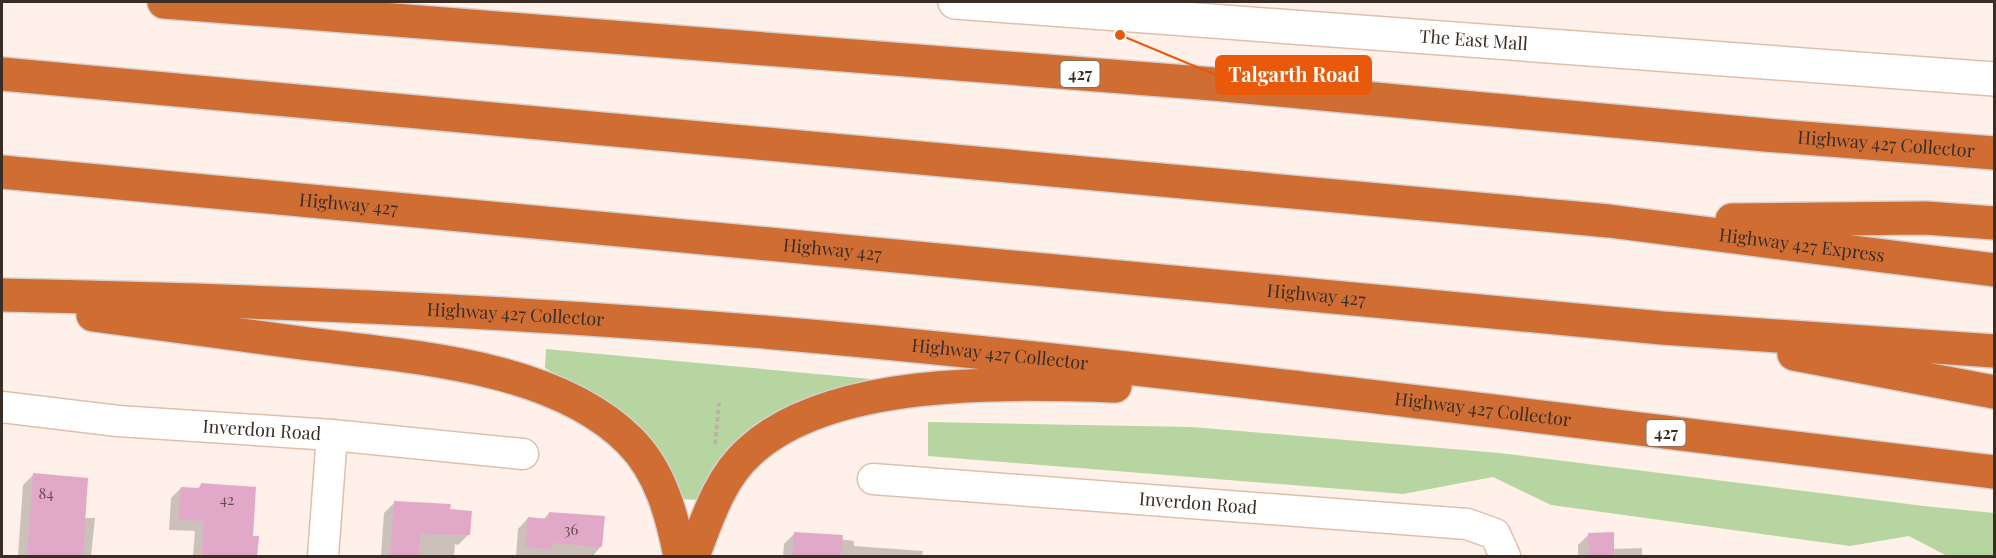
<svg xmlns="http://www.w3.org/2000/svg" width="1996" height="558" font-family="'Playfair Display',serif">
	<rect width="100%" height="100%" fill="#fff1e9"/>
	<path fill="#b7d5a0" d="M546,349L882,380L802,406L742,436L701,500L678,499L603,402L545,368Z
		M928,422L1192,427L1499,453L1924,506L1994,513V556H1947L1909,536L1850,546L1551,505L1493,477L1403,494L928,456Z"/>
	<path fill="#0003" d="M33,475L84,518H95L91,556H18L23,485Z
		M202,484L251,537H257L256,556H193L195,531L169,530L171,498L181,488L197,489Z
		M395,502L449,511L469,534L458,545L455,544L454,556H381L384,513Z
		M549,513L601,546L593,556H516L518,529L528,518L543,520Z
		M795,533L854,541V546L923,551L922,556H783L784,544Z
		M1588,535L1613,549L1642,548V556H1578V545Z"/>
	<path fill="#e2a8c8" d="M33,473L88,478L83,556H27Z
		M201,483L256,487L253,536H259L257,556H202L204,521L178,520L181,487L200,488Z
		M394,501L451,504L450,509L472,511L470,535L420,534L419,556H390Z
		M549,512L605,516L602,547L552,543L551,549L525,547L528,517L548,519Z
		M794,532L843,535L841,556H792Z
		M1614,532V556H1589L1588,533Z"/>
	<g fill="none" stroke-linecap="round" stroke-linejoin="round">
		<defs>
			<g id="street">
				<path id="s1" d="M2,407L118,421L332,435L523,454"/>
				<path id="s2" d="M873,479L1467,524L1495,534L1505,556"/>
				<path d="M323,556L332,435"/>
			</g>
			<g id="secondary">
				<path id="s3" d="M955,2L1994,79"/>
			</g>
			<g id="highway">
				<path id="s4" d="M164,2L1213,84L1765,135L1994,153"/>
				<path id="s5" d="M2,74L1609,221L1994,270"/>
				<path id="s6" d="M2,172L1662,328L1994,351"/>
				<path d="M1732,220L1926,218L1994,223"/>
				<path id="s7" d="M2,295C293,301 585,314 875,342C1249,378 1622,428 1994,472"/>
				<path d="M93,315C165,325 237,334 309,344C411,357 554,365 630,441C661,472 672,516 680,556"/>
				<path d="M1794,354L1994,392"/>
				<path d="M693,556C707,520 719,479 749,452C831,376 1008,383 1115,386"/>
			</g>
		</defs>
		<use href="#street" stroke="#e0bfaa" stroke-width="33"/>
		<use href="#secondary" stroke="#e0bfaa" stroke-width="36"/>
		<use href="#highway" stroke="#d4d1cf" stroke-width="36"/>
		<path stroke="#beb0a8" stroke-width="4" stroke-dasharray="4.5 3" stroke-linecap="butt" d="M715,444L719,403"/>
		<use href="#street" stroke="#fff" stroke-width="30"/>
		<use href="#secondary" stroke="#fff" stroke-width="33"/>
		<use href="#highway" stroke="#cf6d32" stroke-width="33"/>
	</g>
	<g text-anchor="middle" stroke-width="4.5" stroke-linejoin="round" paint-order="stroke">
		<g font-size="15" fill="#644c4e">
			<text x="46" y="499">84</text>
			<text x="227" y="505">42</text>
			<text x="571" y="535">36</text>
		</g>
		<g fill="#fff" stroke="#756c66" stroke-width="1.5">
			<rect x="1060.5" y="61" width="39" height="26" rx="4.5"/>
			<rect x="1646.5" y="420" width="39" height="26" rx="4.5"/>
		</g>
		<g font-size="16" font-weight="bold" fill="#3a2d25">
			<text x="1080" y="80">427</text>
			<text x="1666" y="439">427</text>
		</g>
		<g font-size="18" fill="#3a2d25" stroke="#fff">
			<text dy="6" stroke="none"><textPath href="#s3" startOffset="520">The East Mall</textPath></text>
			<text dy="6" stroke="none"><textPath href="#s4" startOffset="1728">Highway 427 Collector</textPath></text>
			<text dy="6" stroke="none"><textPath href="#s6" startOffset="348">Highway 427</textPath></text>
			<text dy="6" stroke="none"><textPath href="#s5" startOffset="1808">Highway 427 Express</textPath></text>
			<text dy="6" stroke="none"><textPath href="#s6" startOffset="834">Highway 427</textPath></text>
			<text dy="6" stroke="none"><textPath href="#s6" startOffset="1320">Highway 427</textPath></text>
			<text dy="6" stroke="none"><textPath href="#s7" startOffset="514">Highway 427 Collector</textPath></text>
			<text dy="6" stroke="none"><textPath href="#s7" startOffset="1000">Highway 427 Collector</textPath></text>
			<text dy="6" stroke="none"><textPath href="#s7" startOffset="1486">Highway 427 Collector</textPath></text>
			<text dy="6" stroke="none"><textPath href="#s1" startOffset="261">Inverdon Road</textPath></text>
			<text dy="6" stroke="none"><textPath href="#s2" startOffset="326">Inverdon Road</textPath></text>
		</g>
	</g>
	<path fill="none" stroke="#e8590c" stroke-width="2" d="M1120 35L1216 75"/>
	<circle fill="#e8590c" stroke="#fff" stroke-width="2" cx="1120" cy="35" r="6"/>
	<rect fill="#e8590c" stroke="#e8590c" stroke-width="2" x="1216" y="56" width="155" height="38" rx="6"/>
	<g font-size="20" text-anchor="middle" font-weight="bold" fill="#fff">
		<text x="1294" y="82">Talgarth Road</text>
	</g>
	<rect width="1996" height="558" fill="none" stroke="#3a2d25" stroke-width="6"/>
</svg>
